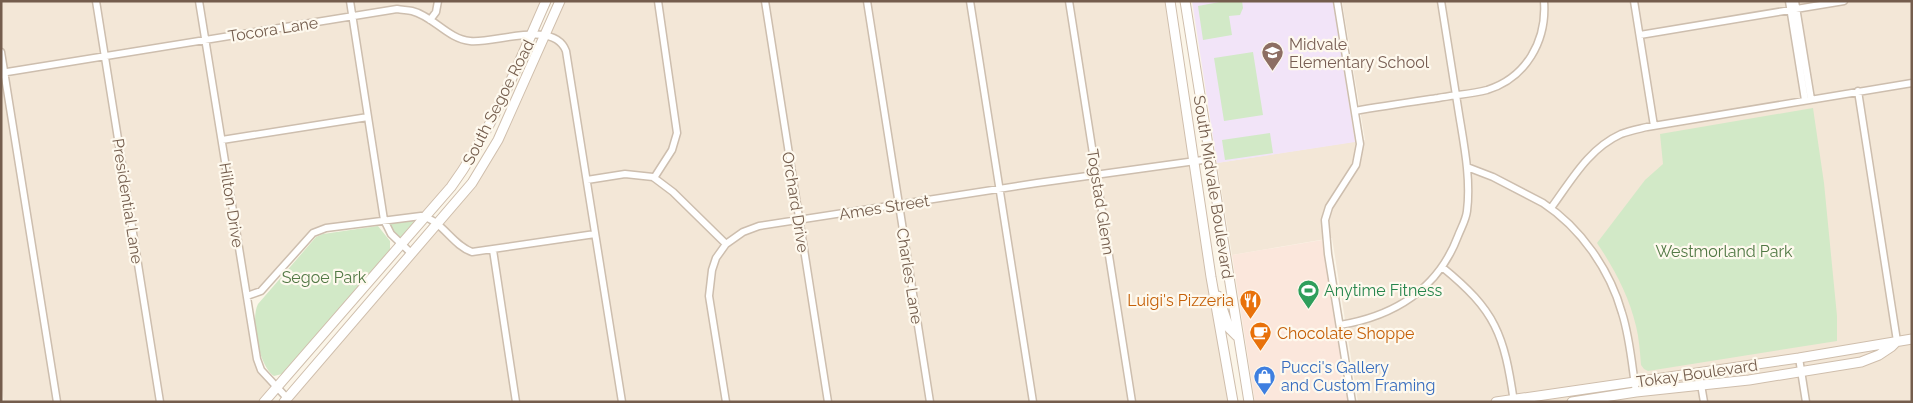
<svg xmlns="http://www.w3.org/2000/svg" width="1913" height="403" font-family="Raleway,sans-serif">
	<rect width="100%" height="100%" fill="#fbf5e8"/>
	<path fill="#f3e7d7" d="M1,1H546L484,136L425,217L313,233L261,291L247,297L257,359L276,388L264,402H4L1,383Z
		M560,1H1170L1233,402H284L481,169Z
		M1342,1H1912V402H1358L1332,238L1232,255L1217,163L1365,140Z"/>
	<path fill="#fbe7dc" d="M1322,240L1333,310L1336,316L1338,340L1348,402H1255L1232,255Z"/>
	<path fill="#f2e4f8" d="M1192,1H1333L1355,142L1217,163Z"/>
	<path fill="#d2e9c7" d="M1225,1H1242L1243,8L1240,15L1229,16L1232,35L1203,40L1198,6Z
		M1253,52L1263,115L1224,121L1214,58Z
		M1813,108L1824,183L1837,316V341L1648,371L1644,369L1641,365C1640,352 1639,338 1636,326C1629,296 1614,268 1597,243L1645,180L1663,164L1660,134Z
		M1270,133L1273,153L1225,160L1222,140Z
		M421,216L401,245L384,220Z
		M378,226L390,241V250L282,374L274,376C259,367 250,319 258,304L316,237L323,234Z"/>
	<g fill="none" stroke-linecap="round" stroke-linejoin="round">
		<defs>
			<path id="street" d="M96,1L160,402
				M199,1L257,359L261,370L287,398
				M350,1L384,220L391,234L411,253
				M765,1L828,402
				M867,1L930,402
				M970,1L1033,402
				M1069,1L1132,402
				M1337,1L1360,144L1356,165L1329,207L1325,220L1328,254L1352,402
				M1634,1L1654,126
				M1789,1L1805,100
				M1795,1L1811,99
				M430,20L436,12L438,1
				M1640,35L1844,1
				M1,52L57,402
				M1,73L397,9C402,10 407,10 412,11C433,16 448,39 470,41C494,44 554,19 566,51L622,402
				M1858,91L1897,341
				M1355,111C1383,106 1411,102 1438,98C1454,95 1471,94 1487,90C1526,78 1547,41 1544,1
				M222,140L368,117
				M1467,167L1493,177L1543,203C1581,228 1610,270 1622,313C1630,338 1632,366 1636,392
				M654,178L672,150L677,133L658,1
				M587,180L625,174L653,177L673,192L726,244L743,232L759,226L1037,183L1210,159
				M1551,208C1571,181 1588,149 1621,134C1629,131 1639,129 1647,127L1912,83
				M493,250L516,402
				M1442,267C1496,311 1504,334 1514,402
				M247,296L261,291L313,233L326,228L421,216C442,220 452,245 472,252L595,234
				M1340,325C1394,316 1438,289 1458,236C1461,228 1466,220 1467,211C1471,179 1464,145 1459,114C1453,76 1447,39 1441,1
				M1799,358L1806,402
				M1699,373L1704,402
				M726,402L709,296L712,270L716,258L726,244"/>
			<path id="secondary" d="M1170,1L1211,277L1233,402
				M1185,1L1249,402
				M1218,296L1229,328L1237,336
				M264,402L451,187C492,131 518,64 546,1
				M284,402L472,183L498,140L560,1
				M1496,402L1799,358L1912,339
				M1572,402L1636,392L1749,380L1861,362L1879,355L1891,347L1897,341"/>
		</defs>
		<use href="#street" stroke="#cdbeae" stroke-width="9"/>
		<use href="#secondary" stroke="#cfbeac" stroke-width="11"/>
		<use href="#street" stroke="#fff" stroke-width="6"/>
		<use href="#secondary" stroke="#fff" stroke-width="9"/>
	</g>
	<defs>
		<symbol id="school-pin" viewBox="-11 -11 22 30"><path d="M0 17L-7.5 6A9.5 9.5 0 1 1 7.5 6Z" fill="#8d6e63" stroke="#fef9ee"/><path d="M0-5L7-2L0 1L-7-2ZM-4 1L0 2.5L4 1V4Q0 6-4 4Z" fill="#fff"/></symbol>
		<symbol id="stadium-pin" viewBox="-11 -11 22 30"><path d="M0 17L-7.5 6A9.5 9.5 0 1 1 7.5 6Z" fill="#2e9e5b" stroke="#fef9ee"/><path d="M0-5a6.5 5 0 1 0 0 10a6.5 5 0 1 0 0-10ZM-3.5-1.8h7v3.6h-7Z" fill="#fff"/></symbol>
		<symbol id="restaurant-pin" viewBox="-11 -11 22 30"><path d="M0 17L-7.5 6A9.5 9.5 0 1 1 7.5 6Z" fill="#e8710a" stroke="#fef9ee"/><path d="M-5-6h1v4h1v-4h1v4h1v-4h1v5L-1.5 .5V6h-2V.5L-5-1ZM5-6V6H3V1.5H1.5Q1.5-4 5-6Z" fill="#fff"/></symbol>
		<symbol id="cafe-pin" viewBox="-11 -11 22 30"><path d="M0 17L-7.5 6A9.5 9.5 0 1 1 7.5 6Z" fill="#e8710a" stroke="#fef9ee"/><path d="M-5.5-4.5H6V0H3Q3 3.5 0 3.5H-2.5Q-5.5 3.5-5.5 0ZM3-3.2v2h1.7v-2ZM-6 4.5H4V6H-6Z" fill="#fff"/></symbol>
		<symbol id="shop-pin" viewBox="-11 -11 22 30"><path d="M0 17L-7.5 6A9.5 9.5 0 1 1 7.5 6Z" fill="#3f7fe0" stroke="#fef9ee"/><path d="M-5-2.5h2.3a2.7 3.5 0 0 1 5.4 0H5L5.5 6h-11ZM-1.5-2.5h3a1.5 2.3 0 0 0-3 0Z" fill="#fff"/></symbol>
	</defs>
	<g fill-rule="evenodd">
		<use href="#school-pin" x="1260" y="40" width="25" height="34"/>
		<use href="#stadium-pin" x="1296" y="278" width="25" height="34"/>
		<use href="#restaurant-pin" x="1238" y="288" width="25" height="34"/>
		<use href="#cafe-pin" x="1248" y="320" width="25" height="34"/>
		<use href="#shop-pin" x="1252" y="364" width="25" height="34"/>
	</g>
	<g text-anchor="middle" stroke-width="4.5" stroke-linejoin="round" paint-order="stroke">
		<g font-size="16" fill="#745d4d" stroke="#fef9ee">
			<text transform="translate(273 29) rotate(-9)" y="6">Tocora Lane</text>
			<text transform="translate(498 102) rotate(-63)" y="6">South Segoe Road</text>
			<text transform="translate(1214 187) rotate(81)" y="6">South Midvale Boulevard</text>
			<text transform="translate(128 201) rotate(81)" y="6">Presidential Lane</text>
			<text transform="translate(796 202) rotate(81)" y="6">Orchard Drive</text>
			<text transform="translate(1101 202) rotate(81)" y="6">Togstad Glenn</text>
			<text transform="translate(232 205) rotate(81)" y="6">Hilton Drive</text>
			<text transform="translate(884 207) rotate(-9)" y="6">Ames Street</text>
			<text transform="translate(910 276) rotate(81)" y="6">Charles Lane</text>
			<text transform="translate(1697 373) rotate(-8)" y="6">Tokay Boulevard</text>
		</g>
		<g font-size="16" fill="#785e54" stroke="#fef9ee" text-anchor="start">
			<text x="1289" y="50">Midvale<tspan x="1289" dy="18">Elementary School</tspan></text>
		</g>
		<g font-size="16" fill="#527945" stroke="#fef9ee">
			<text x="1724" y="257">Westmorland Park</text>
			<text x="324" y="283">Segoe Park</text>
		</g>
		<g font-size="16" fill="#27864d" stroke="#fef9ee" text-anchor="start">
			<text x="1324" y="296">Anytime Fitness</text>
		</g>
		<g font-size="16" fill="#c56008" stroke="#fef9ee" text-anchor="end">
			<text x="1234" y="306">Luigi's Pizzeria</text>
			<text x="1277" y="339" text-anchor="start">Chocolate Shoppe</text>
		</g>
		<g font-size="16" fill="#366cbe" stroke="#fef9ee" text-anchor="start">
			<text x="1281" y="373">Pucci's Gallery<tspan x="1281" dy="18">and Custom Framing</tspan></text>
		</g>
	</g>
	<rect width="1913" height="403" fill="none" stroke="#745d4d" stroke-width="5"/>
</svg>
